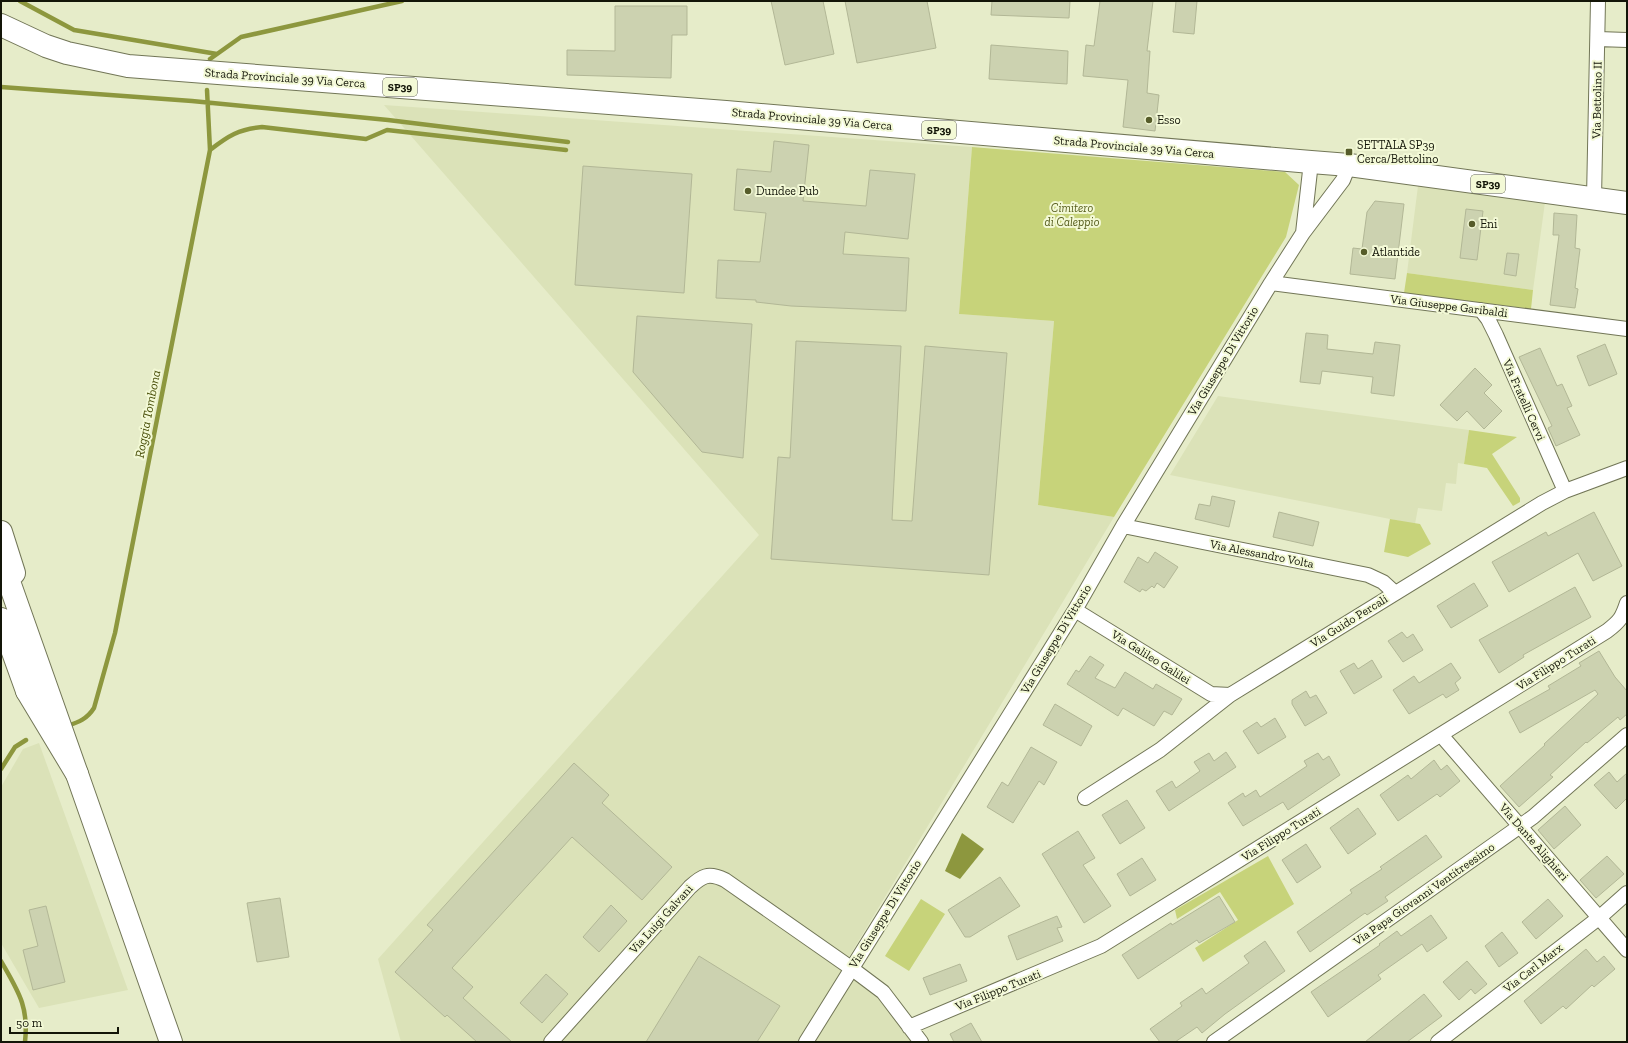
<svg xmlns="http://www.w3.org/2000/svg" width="1628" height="1043" font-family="'Zilla Slab',serif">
	<rect width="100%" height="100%" fill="#e6ecc9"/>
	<path fill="#dbe2b8" d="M384,105L972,147L959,314L1054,321L1038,505L1114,517L841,970L877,996L913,1042H401L378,959L759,535Z
		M1419,178L1546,195L1533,290L1407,273Z
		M1218,396L1469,430L1464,464L1458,463L1456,484L1446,483L1442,511L1418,508L1415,524L1170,475Z
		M39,743L128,990L39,1008L1,943V787L23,749Z"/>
	<path fill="#c7d37a" d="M972,147L1285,172L1299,185L1286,237L1114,517L1038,505L1054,321L959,314Z
		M1407,273L1533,290L1531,309L1404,293Z
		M1469,430L1517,437L1492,454L1520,498V502L1513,506L1487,468L1464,464Z
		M1390,519L1420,524L1431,544L1408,557L1384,552Z
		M1268,856L1294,904L1203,962L1195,948L1238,920L1220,892L1177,919L1175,910Z
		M921,899L945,914L909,971L885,956Z"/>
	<path fill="#8d973e" d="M962,833L984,849L960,879L945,871Z"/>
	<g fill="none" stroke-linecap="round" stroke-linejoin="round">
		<path stroke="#8d973e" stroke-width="4.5" d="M20,1L74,30L217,54
			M210,59L241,37L402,1
			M1,87L192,101L388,120L568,142
			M210,150C228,136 239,129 262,127L366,139L387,130L566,150
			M67,726C79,722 87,719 94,708L115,633L210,150L207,90
			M1,769L15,747L26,740
			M1,961C18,991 29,1006 25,1042"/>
	</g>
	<path fill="#ccd2b0" stroke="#b2b796" d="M771,1H823L834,54L785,65Z
		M845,1H927L936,48L857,63Z
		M992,1H1070L1069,18L991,15Z
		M1100,1H1153L1147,51H1150L1147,93L1159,95L1155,131L1123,127L1128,80L1083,76L1086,45L1094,46Z
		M1176,1H1197L1194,34L1173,32Z
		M615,6H687V35H672L671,78L567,75V50L615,51Z
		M991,45L1068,51L1067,84L989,79Z
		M774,141L809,145L803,201L866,206L870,170L915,174L908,239L845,232L843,254L909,258L906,311L791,306L756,302V300L716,298L718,260L760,262L766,213L734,210L737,169L771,172Z
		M583,166L692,174L684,293L575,285Z
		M1375,201L1404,204L1395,279L1350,274L1353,248L1362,249L1367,212Z
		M1466,209L1483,211L1477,260L1460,258Z
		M1554,213L1577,215L1575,248L1580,249L1575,288L1578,289L1575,308L1550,305L1559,235H1553Z
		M1507,253L1519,254L1516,276L1504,274Z
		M637,316L752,324L743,458L702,452L633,372Z
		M1306,333L1328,335L1327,349L1373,354L1375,342L1400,345L1394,396L1371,393L1373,377L1322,371L1320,384L1300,382Z
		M796,341L901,346L892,520L912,521L925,346L1007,353L989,575L771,559L778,457L790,458Z
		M1605,344L1617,374L1589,386L1577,356Z
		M1540,348L1557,386L1562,384L1572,406L1567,408L1580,435L1556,446L1548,428L1552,426L1519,357Z
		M1475,368L1492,385L1484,393L1502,411L1484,429L1467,411L1457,421L1440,405Z
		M1212,496L1235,501L1229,527L1195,519L1199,504L1210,506Z
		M1279,512L1319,522L1313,546L1273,537Z
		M1594,512L1622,566L1593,581L1578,553L1509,592L1492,562L1546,532L1548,536Z
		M1155,552L1178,567L1164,588L1157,583L1154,588L1152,586L1146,591L1142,589L1140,592L1124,582L1138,557L1148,563Z
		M1474,583L1488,606L1451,628L1437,606Z
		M1575,587L1591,617L1523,655L1524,657L1499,673L1479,640Z
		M1402,632L1407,638L1413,634L1423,650L1403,662L1388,641Z
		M1599,651L1615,677L1627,691V714L1620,720L1618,717L1587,743L1586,742L1550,775L1553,777L1519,807L1500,786L1545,745L1544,744L1598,694L1595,690L1520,733L1509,712L1550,689L1548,686L1581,666L1579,663Z
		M1090,656L1104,665L1095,678L1115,688L1125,672L1153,689L1156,684L1182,699L1172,715L1164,711L1154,726L1123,708L1118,716L1067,684L1076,670L1079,672Z
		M1372,660L1382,677L1354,694L1340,671L1354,663L1358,669Z
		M1451,663L1461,678L1455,683L1459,690L1446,698L1443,694L1409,714L1393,690L1414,676L1419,683Z
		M1306,691L1310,698L1316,695L1327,713L1305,726L1292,704V700Z
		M1055,704L1092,726L1081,746L1043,725Z
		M1275,718L1286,737L1258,754L1243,731L1257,722L1261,727Z
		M1031,747L1057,762L1044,785L1039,781L1013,823L987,807L1002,782L1008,786Z
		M1226,752L1236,767L1169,811L1156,791L1172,781L1176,788L1200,771L1194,762L1209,753L1214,761Z
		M1318,753L1323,760L1329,756L1340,775L1288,810L1283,802L1243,826L1228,803L1243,793L1245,797L1256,790L1260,797L1307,766L1304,761Z
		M1434,760L1441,770L1447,765L1460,781L1440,797L1437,794L1398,821L1380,795L1408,775L1411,779Z
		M574,763L609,795L602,803L672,867L642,900L572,837L452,968L473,987L463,998L512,1042H477L447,1015L445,1017L395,972L433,930L427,925Z
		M1609,772L1617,782L1627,773V798L1616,809L1594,785Z
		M1127,800L1145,828L1120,844L1102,815Z
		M1565,806L1581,825L1554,849L1538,830Z
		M1358,808L1376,834L1348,854L1330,828Z
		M1078,831L1095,858L1083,865L1111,906L1084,923L1042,854Z
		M1426,835L1442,857L1385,897L1388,901L1367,915L1365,913L1310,952L1297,932L1352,893L1350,890L1382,869L1380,867Z
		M1306,844L1321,867L1297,883L1282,860Z
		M1607,856L1624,874L1596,898L1580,880Z
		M1142,858L1156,880L1130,896L1117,874Z
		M1000,877L1020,906L970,937H965L948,910Z
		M1219,896L1235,922L1199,943L1197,940L1138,979L1122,955L1171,923L1172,925Z
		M280,898L289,957L257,962L247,903Z
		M1548,899L1563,916L1536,939L1522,922Z
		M611,905L627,921L599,952L583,937Z
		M46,906L65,982L33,990L23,950L38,946L29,910Z
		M1431,915L1447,938L1427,952L1422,944L1378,975L1381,979L1328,1017L1311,992L1380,945L1379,944L1397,931L1401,936Z
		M1057,916L1062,927L1057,928L1063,941L1017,960L1008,936Z
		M1502,932L1518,953L1499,967L1485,946Z
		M1265,941L1285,971L1225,1014L1202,1033L1197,1027L1175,1042H1160L1150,1029L1182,1006L1180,1003L1202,988L1206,994L1249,963L1244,956Z
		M1586,949L1597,962L1604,956L1615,969L1594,987L1592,985L1566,1009L1563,1006L1541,1024L1524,1001Z
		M699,956L780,1006L757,1042H646Z
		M1467,961L1487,984L1475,994L1471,989L1459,1000L1443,982Z
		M960,964L967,981L930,995L923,978Z
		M546,974L568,994L542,1023L520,1003Z
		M1424,994L1442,1016L1407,1042H1365Z
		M971,1023L982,1042H954L950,1034Z"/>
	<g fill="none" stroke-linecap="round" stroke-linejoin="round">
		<defs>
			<path id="street" d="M1598,39L1627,40
				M1594,198L1598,1
				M1303,233L1311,162
				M1271,283L1627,329
				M1481,310L1488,319L1496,335L1565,491
				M1123,526L1368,575L1383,582L1395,593
				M1075,610L1211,694L1230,695
				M1441,735L1627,950
				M1085,798L1160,750L1230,695L1542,503L1565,491L1627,468
				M909,1027L1101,946L1607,631C1620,621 1622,618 1627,603
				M551,1042L690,887C702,876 708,872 725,880L851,968L883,992L921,1042
				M806,1042L1075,610L1123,526L1271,283L1303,233L1343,180L1349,165
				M1214,1042L1533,817L1627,735
				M1438,1042L1600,917L1627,893"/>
			<path id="primary" d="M1,25L46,46L67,53L128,66L726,112L1311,162L1349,165L1627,203
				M27,691L77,774L171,1042"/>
			<path id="highway" d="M1,532L14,573
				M1,559L77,774
				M1,619L27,691"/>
		</defs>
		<use href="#street" stroke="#727657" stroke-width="16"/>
		<use href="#primary" stroke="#727657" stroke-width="24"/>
		<use href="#highway" stroke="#727657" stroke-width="24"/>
		<use href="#street" stroke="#fff" stroke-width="14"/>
		<use href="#primary" stroke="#fff" stroke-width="22"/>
		<use href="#highway" stroke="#fff" stroke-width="22"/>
	</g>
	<g fill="#565c2a" stroke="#f3f9d6" stroke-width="1.5">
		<circle cx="1149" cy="120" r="4"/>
		<rect x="1345" y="148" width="8" height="8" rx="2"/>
		<circle cx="748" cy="191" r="4"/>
		<circle cx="1472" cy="224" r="4"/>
		<circle cx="1364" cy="252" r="4"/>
	</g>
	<g text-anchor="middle" stroke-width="4" stroke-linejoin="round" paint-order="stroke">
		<g fill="#f3f9d6" stroke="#565946" stroke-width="1">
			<rect x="383" y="78" width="34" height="18" rx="3"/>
			<rect x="922" y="121" width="34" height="18" rx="3"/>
			<rect x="1471" y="175" width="34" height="18" rx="3"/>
		</g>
		<g font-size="11" font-weight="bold" fill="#131508">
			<text x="400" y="91">SP39</text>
			<text x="939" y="134">SP39</text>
			<text x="1488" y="188">SP39</text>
		</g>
		<g font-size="12" fill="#131508" stroke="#f3f9d6">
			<text transform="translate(285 78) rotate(4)" y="4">Strada Provinciale 39 Via Cerca</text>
			<text transform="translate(1597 100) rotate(-89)" y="4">Via Bettolino II</text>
			<text transform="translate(812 119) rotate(5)" y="4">Strada Provinciale 39 Via Cerca</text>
			<text transform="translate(1134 147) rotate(5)" y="4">Strada Provinciale 39 Via Cerca</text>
			<text transform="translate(1449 306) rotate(7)" y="4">Via Giuseppe Garibaldi</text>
			<text transform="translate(1223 361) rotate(-59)" y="4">Via Giuseppe Di Vittorio</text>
			<text transform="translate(1524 400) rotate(66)" y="4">Via Fratelli Cervi</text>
			<text transform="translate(1262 554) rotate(11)" y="4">Via Alessandro Volta</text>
			<text transform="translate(1349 621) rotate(-32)" y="4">Via Guido Percali</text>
			<text transform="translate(1056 639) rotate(-59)" y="4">Via Giuseppe Di Vittorio</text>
			<text transform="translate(1151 657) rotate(32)" y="4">Via Galileo Galilei</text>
			<text transform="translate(1556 663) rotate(-32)" y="4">Via Filippo Turati</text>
			<text transform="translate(1281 834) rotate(-32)" y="4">Via Filippo Turati</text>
			<text transform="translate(1534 842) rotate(49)" y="4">Via Dante Alighieri</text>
			<text transform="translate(1424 894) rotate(-35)" y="4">Via Papa Giovanni Ventitreesimo</text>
			<text transform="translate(885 914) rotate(-58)" y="4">Via Giuseppe Di Vittorio</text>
			<text transform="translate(661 919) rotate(-48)" y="4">Via Luigi Galvani</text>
			<text transform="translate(1533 968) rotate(-38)" y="4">Via Carl Marx</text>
			<text transform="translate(998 990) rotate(-22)" y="4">Via Filippo Turati</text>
		</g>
		<g font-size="12" fill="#131508" stroke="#f3f9d6" text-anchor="start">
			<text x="1157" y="124">Esso</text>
			<text x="1357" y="149">SETTALA SP39<tspan x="1357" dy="14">Cerca/Bettolino</tspan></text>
			<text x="756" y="195">Dundee Pub</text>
			<text x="1480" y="228">Eni</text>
			<text x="1372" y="256">Atlantide</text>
		</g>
		<g font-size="12" font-style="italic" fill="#555c1c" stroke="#f3f9d6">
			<text x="1072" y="212">Cimitero<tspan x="1072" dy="14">di Caleppio</tspan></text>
		</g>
		<g font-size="13" font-style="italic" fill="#494f0a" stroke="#f3f9d6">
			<text transform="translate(147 414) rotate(-79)" y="5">Roggia Tombona</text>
		</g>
	</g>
	<rect width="1628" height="1043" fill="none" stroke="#131508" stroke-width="4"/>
	<path d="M10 1027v6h108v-6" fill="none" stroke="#131508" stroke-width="2"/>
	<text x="16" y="1027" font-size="12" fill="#131508" stroke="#f3f9d6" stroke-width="3" paint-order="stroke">50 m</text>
</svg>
